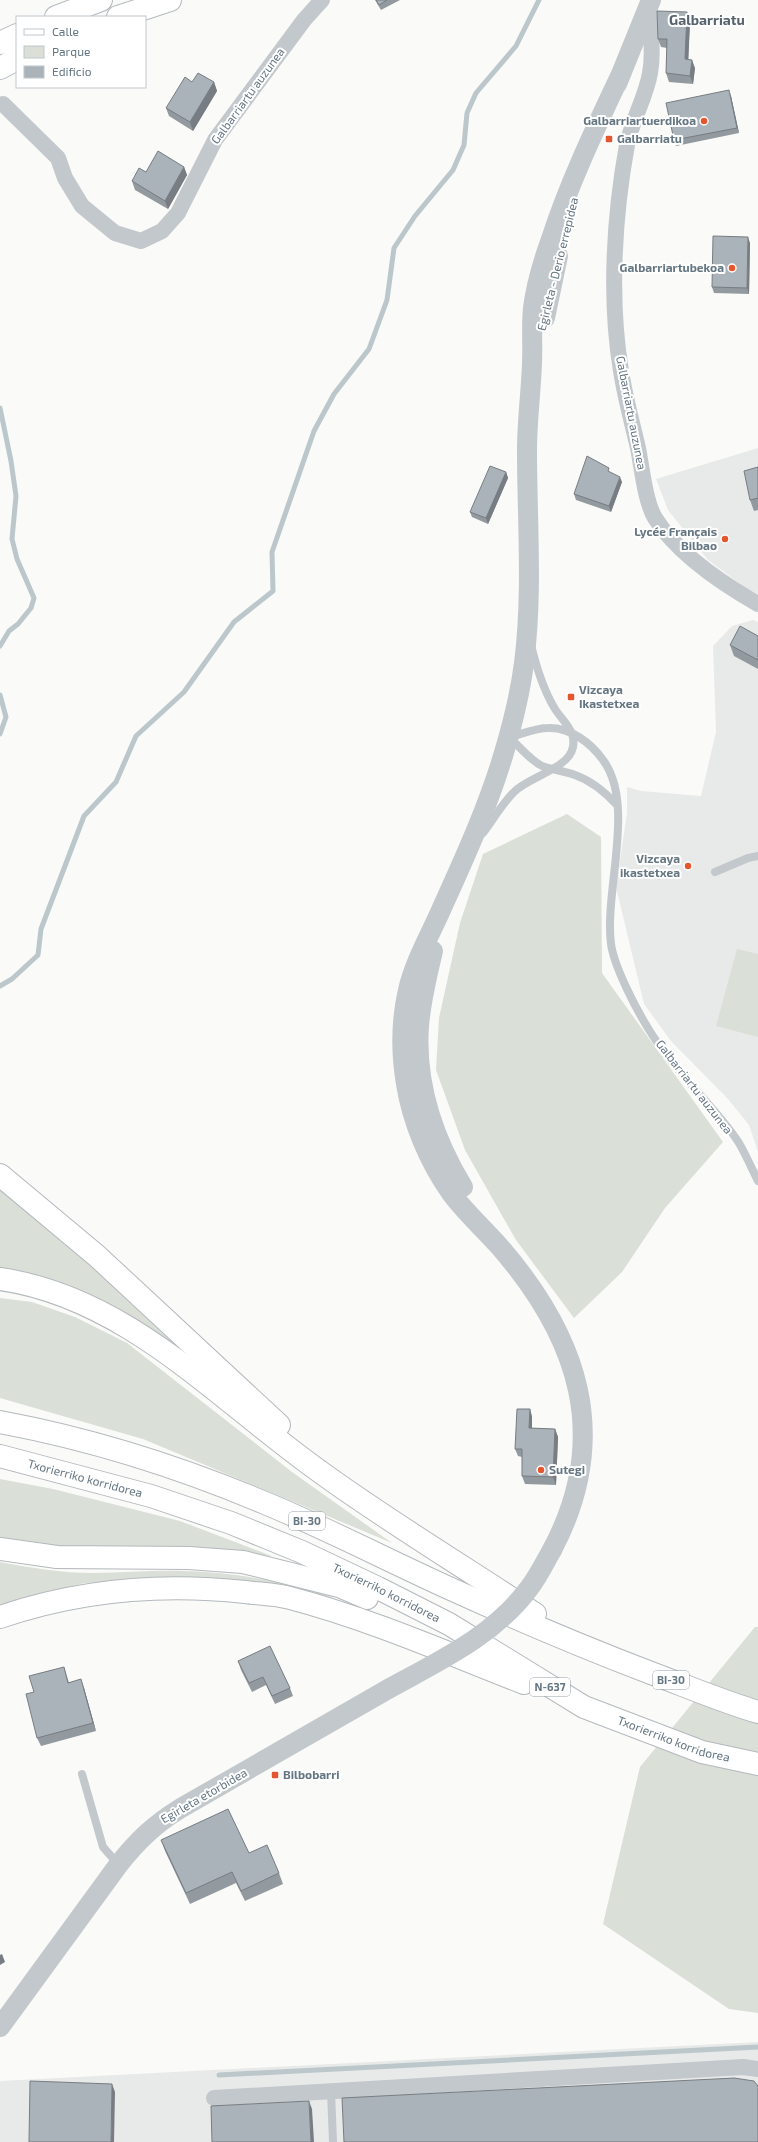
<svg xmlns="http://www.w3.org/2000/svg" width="758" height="2142" font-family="'Exo 2',sans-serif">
	<rect width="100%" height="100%" fill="#fafaf8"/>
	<path fill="#e8e9e9" d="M758,448V594L743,586L708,560L668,510L656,479Z
		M753,620L758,622V1152L749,1125L728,1099L671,1041L644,1004L616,887L627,813V787L641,791L701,796L716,732L713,646L732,626Z
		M758,2042V2142H0V2081Z"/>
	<path fill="#dadfd7" d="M567,814L601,837L602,973L723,1142L665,1208L622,1272L574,1318L516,1240L465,1150L436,1070L439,1018L460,923L483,854Z
		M737,949L758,954V1037L716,1026Z
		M0,1188L129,1296L286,1437L63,1285L11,1269H0Z
		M0,1298L32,1302L75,1317L127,1343L292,1472L392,1543L143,1439L0,1398Z
		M0,1479L53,1489L180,1521L272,1556L203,1551L65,1550L0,1540Z
		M0,1562C31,1568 62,1573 93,1573C123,1573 154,1570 184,1571C236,1572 286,1582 336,1598L255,1583L195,1577L85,1583L0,1604Z
		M755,1627H758V2013L729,2009L603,1924L640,1767Z"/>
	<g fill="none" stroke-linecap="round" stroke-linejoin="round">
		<path stroke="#bbc7cb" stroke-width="5" d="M0,408L11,461L16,496L12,539L17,559L34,598L31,608L18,624L9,631L0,646
			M0,695L6,717L0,734
			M0,986L12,979L38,955L41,929L84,816L116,782L136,736L184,692L234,622L273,591L272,552L314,431L334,394L369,349L387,300L394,248L415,216L453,170L464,145L467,113L476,93L516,46L539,0
			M219,2075L758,2047"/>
		<defs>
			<path id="primary" d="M56,17L101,0
				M118,17L170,0
				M0,43L17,35
				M0,68L17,59"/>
			<g id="motorway">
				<path d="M0,1175L97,1256L279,1425"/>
				<path d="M0,1279C127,1297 219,1400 319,1471C389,1522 463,1566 535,1614"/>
				<path d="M0,1422C91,1439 180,1467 265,1503C328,1529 389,1561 451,1589C517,1619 583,1647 651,1673C686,1686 721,1701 758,1712"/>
				<path id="s1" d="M0,1456L151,1496L231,1523L302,1552L378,1588L449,1624L584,1707L702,1752L758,1764"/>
				<path d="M0,1549L57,1557L189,1558L243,1562L339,1586L367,1598"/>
				<path d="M0,1617C79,1590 163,1583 245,1592C260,1594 276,1594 290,1598C370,1619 447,1653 524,1683"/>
			</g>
		</defs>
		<use href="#primary" stroke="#b5babe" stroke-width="24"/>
		<use href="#motorway" stroke="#b4b9bd" stroke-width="24"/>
		<path stroke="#c3c8cc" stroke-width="8" d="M510,737C522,734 536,728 548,728C570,727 591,743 603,760C636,804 604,891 611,944C613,959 620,974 626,987C639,1015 655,1042 675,1066C696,1092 721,1115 739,1143C746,1155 752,1169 758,1181
			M510,738C520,747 530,760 542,766C553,770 564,771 575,775C592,781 605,792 617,805
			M483,833C493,820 502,804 514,792C531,774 583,767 572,734C569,725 560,717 555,709C544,691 537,669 532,649
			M715,872L748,858L758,856
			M82,1774L103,1847L118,1864
			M331,2091L333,2142"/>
		<path stroke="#c3c8cc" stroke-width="16" d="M648,7C650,28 654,52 650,73C646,97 632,120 627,145C614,216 609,299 621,371C625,397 632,422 638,448C642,468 645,501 655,518C677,553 723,584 758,604
			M3,104L58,158L65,178L82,206L115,233L141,241L162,231L178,213L215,140L304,20L322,0
			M214,2098L743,2067L758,2069"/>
		<path stroke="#c3c8cc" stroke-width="20" d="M617,84L651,0
			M545,318L558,256
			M433,951C427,976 421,1000 419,1026C415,1083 434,1139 463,1187
			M552,1550C612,1437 579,1338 499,1246C483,1228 465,1212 451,1193C429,1162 412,1122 406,1084C401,1054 401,1020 408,990C414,963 430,935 441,910C464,859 487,809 503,756C512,726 520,695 524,663C533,593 527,521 527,450C527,421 531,392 532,363C533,345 531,326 533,308C536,284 543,261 551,239C570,181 596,127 622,72
			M0,2027L119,1864C138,1840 155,1824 181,1808L390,1688"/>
		<use href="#primary" stroke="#fff" stroke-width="22"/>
		<use href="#motorway" stroke="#fff" stroke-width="22"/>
		<path stroke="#c3c8cc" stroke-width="20" d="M390,1688C441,1660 495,1635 530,1587C539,1575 545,1562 552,1550"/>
	</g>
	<path fill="#929a9f" d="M375,0H400L381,10Z
		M690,21L688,60L695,68L693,84L669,82L666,73L667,48L661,47L658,39Z
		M192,82H214L217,91L193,131L169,116L166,108Z
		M731,96L739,133L676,146L674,140Z
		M184,167L187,175L168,209L135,190L132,181Z
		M750,243L749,294L714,293L712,287Z
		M758,467V510L754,511L750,500Z
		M506,472L508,478L488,524L472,517L470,512Z
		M611,473L622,482L611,512L576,500L574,494Z
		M758,636V669L734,656L730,645Z
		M530,1409L532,1417V1428L555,1429L558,1437L556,1485L525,1484L522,1476V1457L518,1456L515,1449Z
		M238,1661L290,1688L293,1696L275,1704L266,1685L252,1692L241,1670Z
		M64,1667L69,1683L84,1688L96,1731L41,1746L37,1738L34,1692Z
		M161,1840L249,1853L279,1873L283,1884L245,1901L236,1883L190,1904L165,1851Z"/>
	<path fill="#777d82" d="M687,12L690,21L688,68L685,59Z
		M692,60L695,68L693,84L690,76Z
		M214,82L217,91L193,131L190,122Z
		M729,90L731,96L739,133L737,128Z
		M184,167L187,175L168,209L165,201Z
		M748,237L750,243L749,294L747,288Z
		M506,472L508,478L488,524L486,518Z
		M620,477L622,482L611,512L609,506Z
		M530,1409L532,1417V1436L529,1428Z
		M555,1429L558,1437L556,1485L553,1477Z
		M81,1679L84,1688L96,1731L93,1723Z
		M2,1954L5,1962L0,1965V1955Z
		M112,2084L115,2092L114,2142H111Z
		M309,2101L312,2109L314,2142H311Z"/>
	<path fill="#aab3b9" stroke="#777d82" d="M376,0H387L379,5Z
		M657,11L687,12L685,59L692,60L690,76L666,73L667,39H658Z
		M198,73L214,82L190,122L166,108L185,77L192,82Z
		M729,90L737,128L674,140L666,103Z
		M158,151L184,167L165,201L132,181L139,168L146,172Z
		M713,236L748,237L747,288L712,287Z
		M587,456L609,468L608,471L620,477L609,506L574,494Z
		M490,466L506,472L486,518L470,512Z
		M758,467V498L750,500L744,471Z
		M740,626L758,636V660L730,645Z
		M517,1409H530L529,1428L555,1429L553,1477L522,1476V1449H515Z
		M270,1646L290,1688L272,1696L263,1677L249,1683L238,1661Z
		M64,1667L68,1683L81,1679L93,1723L37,1738L26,1694L34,1692L29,1676Z
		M228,1809L249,1853L267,1845L279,1873L241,1891L232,1872L186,1893L161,1840Z
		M734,2078L754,2081L758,2086V2142H344L342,2098Z
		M30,2081L112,2084L111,2142H29Z
		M309,2101L311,2142H212L211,2106Z"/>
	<g fill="#e4572e" stroke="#fff" stroke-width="1.5">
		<circle cx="704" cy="121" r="4"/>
		<rect x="605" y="135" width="8" height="8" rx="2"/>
		<circle cx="732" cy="268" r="4"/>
		<circle cx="725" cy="539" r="4"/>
		<rect x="567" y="693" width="8" height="8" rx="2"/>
		<circle cx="688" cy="866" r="4"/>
		<circle cx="541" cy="1470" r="4"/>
		<rect x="271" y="1771" width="8" height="8" rx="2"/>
	</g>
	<g text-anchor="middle" stroke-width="4" stroke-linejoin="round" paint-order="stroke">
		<g fill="#fff" stroke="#939fa8" stroke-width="1">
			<rect x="289" y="1512" width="36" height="18" rx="3"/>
			<rect x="653" y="1671" width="36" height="18" rx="3"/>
			<rect x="530" y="1678" width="40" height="18" rx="3"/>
		</g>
		<g font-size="11" font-weight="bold" fill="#657683">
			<text x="307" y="1525">BI-30</text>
			<text x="671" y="1684">BI-30</text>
			<text x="550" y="1691">N-637</text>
		</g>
		<g font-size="12" fill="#657683" stroke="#fff">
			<text transform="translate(248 96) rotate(-54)" y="4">Galbarriartu auzunea</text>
			<text transform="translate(558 264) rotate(-76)" y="4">Egirleta - Derio errepidea</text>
			<text transform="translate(631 413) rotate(79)" y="4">Galbarriartu auzunea</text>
			<text transform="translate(694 1087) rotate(52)" y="4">Galbarriartu auzunea</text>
			<text dy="4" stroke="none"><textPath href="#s1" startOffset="88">Txorierriko korridorea</textPath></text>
			<text dy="4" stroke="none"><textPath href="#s1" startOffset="411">Txorierriko korridorea</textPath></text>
			<text dy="4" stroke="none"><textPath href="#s1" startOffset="735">Txorierriko korridorea</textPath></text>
			<text transform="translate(204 1796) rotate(-30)" y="4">Egirleta etorbidea</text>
		</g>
		<g font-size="12" font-weight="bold" fill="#657683" stroke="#fff" text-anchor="end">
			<text x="696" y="125">Galbarriartuerdikoa</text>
			<text x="617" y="143" text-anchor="start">Galbarriatu</text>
			<text x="724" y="272">Galbarriartubekoa</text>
			<text x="717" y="536">Lycée Français<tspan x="717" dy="14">Bilbao</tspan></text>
			<text x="579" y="694" text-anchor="start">Vizcaya<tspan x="579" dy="14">Ikastetxea</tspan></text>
			<text x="680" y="863">Vizcaya<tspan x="680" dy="14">ikastetxea</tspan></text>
			<text x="549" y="1474" text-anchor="start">Sutegi</text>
			<text x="283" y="1779" text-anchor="start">Bilbobarri</text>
		</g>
		<g font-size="14" font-weight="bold" fill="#57646e" stroke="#fff">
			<text x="707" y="25">Galbarriatu</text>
		</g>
	</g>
	<rect x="16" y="16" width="130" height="72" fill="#ffffff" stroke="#c1c8cd"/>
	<rect x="24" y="29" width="20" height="6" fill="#ffffff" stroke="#c1c8cd"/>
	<text x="52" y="36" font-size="12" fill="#657683">Calle</text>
	<rect x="24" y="46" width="20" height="12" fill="#dadfd7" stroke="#c1c8cd"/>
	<text x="52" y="56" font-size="12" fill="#657683">Parque</text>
	<rect x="24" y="66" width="20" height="12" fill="#aab3b9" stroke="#c1c8cd"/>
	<text x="52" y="76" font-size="12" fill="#657683">Edificio</text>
</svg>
